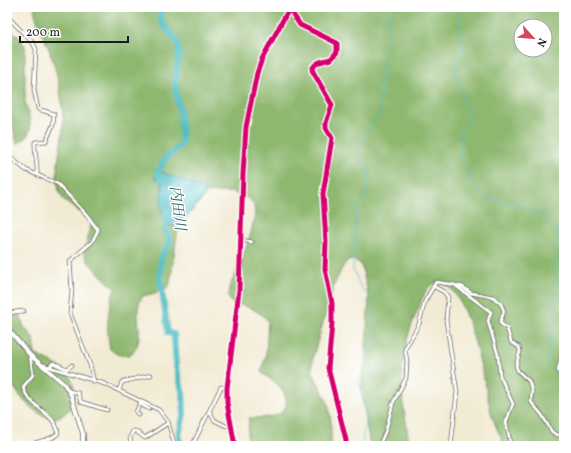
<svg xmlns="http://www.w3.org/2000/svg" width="571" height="453" font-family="Vollkorn,'Noto Serif JP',serif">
	<rect width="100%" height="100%" fill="#fff"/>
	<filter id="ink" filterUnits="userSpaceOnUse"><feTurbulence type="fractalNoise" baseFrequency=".025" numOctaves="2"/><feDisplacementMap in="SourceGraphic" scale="8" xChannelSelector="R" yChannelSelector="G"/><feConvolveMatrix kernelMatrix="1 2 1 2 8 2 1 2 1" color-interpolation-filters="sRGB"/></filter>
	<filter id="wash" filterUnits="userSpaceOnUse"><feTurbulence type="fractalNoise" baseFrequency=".012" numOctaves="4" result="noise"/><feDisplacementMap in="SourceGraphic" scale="16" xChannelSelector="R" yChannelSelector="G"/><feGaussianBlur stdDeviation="0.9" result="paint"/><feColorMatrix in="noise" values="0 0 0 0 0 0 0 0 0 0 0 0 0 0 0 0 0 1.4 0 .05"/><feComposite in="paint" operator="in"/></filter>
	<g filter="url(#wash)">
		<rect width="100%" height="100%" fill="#f2ebd4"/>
		<path fill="#8eb86f" stroke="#556a46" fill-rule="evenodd" d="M34,7L282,8L284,7H564V446H505C500,435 494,424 491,412C487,397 464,255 429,287C424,292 421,302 418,309C407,332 400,366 402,392C403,410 408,428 409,446H370L361,391L365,363L369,297L361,264L354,260L347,261L342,268L334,285L313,357L312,371L328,403L331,421V446H247L249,418C261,417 283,420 286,404C287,397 283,390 278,385C273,380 266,377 261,372L266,355L268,321C257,309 248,306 232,303L228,297L229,288L242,259L251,233L255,214L254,205L248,198L231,192L204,193L195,197L178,227L170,284L166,290L143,296C142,298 139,301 139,304C136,315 140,325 139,336C138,355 124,362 110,349C106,328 107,310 115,289L89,263L84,253L92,221C85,214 67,205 63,199C50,181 63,144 63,124C63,102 59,79 52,58C47,41 36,25 34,7ZM521,26H545V50H521Z
			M7,27L17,35L25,46V102L30,120V130L27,137L17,144L7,97Z
			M7,314L20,315L24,327L33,337L35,354C47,361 63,366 70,377C81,393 70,423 48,417C35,413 26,404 18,393C15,388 8,381 7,375C4,356 7,333 7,314Z"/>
		<path fill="#4ebdc3" stroke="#356c70" d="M156,170L205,189L202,191L206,195L178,227L164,225L161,203L162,182L155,178Z"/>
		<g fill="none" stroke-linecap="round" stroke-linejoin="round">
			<path stroke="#4ebdc3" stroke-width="1" d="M451,7L458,14L463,48L458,56L457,74L466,105L471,114L466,126L461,131L460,136L462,144L460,157L468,169L472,184L478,192L487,198L531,209L543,216L556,230L559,237L555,259L557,306L551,322L552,330L547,361L549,367L556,373L564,387
				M557,230L564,232
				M362,446L364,428L369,418L359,383L373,338L375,303L360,286L353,269L357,207L364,198L368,188L369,175L358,149L367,130L379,115L382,69L388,38V7"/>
			<path stroke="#4ebdc3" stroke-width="6" d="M160,178L157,174L165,159L182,144L180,113L175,88L179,52L177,41L161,22L160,16L163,7
				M165,217V229L170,241L161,257L160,276L168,333L174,334L176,366L183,394L184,413L179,435L180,446"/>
		</g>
	</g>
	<g filter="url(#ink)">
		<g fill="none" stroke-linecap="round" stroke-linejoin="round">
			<defs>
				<path id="minor" d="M290,10L300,25L337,43V52L331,59C323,61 314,62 312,70L332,105L326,123V128L332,138L323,194L326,242L325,269L332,303V324L328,368L346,440V446
					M7,16L33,43L36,49L34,90L38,109L54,114L53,125L46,141L35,142C34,153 38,163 37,174
					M7,155L26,170L58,184L86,214L98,230L92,242L70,261L72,290L70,313L90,365L94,382
					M241,240L252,242
					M433,286L444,292L448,297L446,320L457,392L451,446
					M456,286L491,312L488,321L498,355L500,376L513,404L506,422L511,446
					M7,313L24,311
					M564,348L558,370L564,382
					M43,365L105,384L159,410L168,422L175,446
					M50,366L53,363L67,369L72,365
					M119,390L122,382L151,375
					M69,391L78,393L81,402L107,410
					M140,404L149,409
					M210,412L214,420L226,426
					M139,415L136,412L141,401
					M29,446C38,439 51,442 58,433C56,413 28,407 23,387L33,375L30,355
					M131,446L130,437L133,431H136L145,438L168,423
					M192,446L221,387L227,388
					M235,446L227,403V388L239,290L243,174L246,127L257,73L262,59L290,7
					M379,446L386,430L393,403L406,378L407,361L405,349L419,324L425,301L436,282L455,285L463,287L471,293L493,297L501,304L504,311L500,323L507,328L511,342L519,347L520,351L516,366L518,371L529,381L532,391L531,402L542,415L552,432L557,435L564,434
					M528,446L533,445L535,446"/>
				<path id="tertiary" d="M7,328L30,355L64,384L71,395L83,434V446"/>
			</defs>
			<use href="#minor" stroke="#67645c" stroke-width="4.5"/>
			<use href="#tertiary" stroke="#67645c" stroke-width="5.5"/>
			<use href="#minor" stroke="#fff" stroke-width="3"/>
			<use href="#tertiary" stroke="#fff" stroke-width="4"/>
			<defs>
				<path id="cycleway" d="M290,10L300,25L337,43V52L331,59C323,61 314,62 312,70L332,105L326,123V128L332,138L323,194L326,242L325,269L332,303V324L328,368L346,440V446
					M235,446L227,403V388L239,290L243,174L246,127L257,73L262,59L290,7"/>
			</defs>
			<use href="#cycleway" stroke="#fff" stroke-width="8"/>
			<use href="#cycleway" stroke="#d6006c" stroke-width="5"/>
		</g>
	</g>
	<g text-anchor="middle" stroke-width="3" stroke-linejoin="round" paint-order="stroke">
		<g font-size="15" font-style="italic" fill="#326467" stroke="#fff">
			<text transform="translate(178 208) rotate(83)" y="5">内田川</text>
		</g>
	</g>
	<rect width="571" height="453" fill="none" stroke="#fff" stroke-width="24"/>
	<g transform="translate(533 38) rotate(117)"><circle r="19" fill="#ffffff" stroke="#a4a4a4"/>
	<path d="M0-3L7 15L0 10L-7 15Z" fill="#d1495b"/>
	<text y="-6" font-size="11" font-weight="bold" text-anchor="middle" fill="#1c1c1c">N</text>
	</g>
	<path d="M20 36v6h108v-6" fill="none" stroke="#1c1c1c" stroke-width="2"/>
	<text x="26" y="36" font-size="12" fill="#1c1c1c" stroke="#ffffff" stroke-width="3" paint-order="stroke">200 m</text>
</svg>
